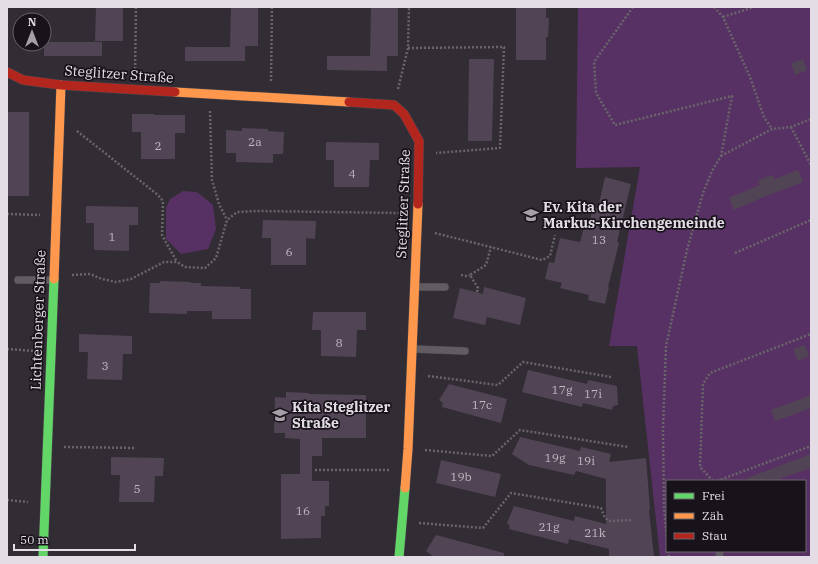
<svg xmlns="http://www.w3.org/2000/svg" width="818" height="564" font-family="'IBM Plex Serif',serif">
	<rect width="100%" height="100%" fill="#322c34"/>
	<path fill="#583164" fill-rule="evenodd" d="M578,7H811V557H660L637,346H609L640,167L576,168ZM667,481H805V551H667Z
		M183,191L197,192L213,205L216,229L208,249L181,254L166,239V208L170,199Z"/>
	<path fill="#514555" d="M96,7H123V41H95Z
		M231,7H258V46H245V61H185V47H230Z
		M371,7H398V56H387V71L327,70V56H370Z
		M516,7H546V18H549L548,37H546V60H516Z
		M44,42H102V56H44Z
		M469,59H494L492,141H468Z
		M803,59L807,70L795,75L791,63Z
		M7,112H29V196H7Z
		M132,114H154V115H185V133H175V159H141V132H132Z
		M242,128L268,129V131L284,132L283,154H273V163L236,162V153H226V130L242,131Z
		M326,142L379,143V160H370L369,187H334V160H326Z
		M798,170L803,182L761,198L734,210L729,198L760,185L758,180L773,175L775,179Z
		M605,177L631,184L617,242L619,243L608,287H609L605,304L588,300L589,295L560,288L562,283L545,279L549,262L554,263L560,238L580,242L585,224L589,225L593,207L598,208Z
		M86,206L138,207V225H129V251L94,250V223H86Z
		M263,220L316,221L315,239L306,238V265H271V238H262Z
		M160,281L191,282V283H201V286L240,287V289H251V319H212V311H187V314L149,313L150,283H160Z
		M484,287L526,298L520,325L487,317L485,325L453,318L460,288L483,294Z
		M313,312H366V330H357L356,357L321,356V330H312Z
		M79,334L132,336V354H123L122,380L87,379L88,352H79Z
		M805,345L809,356L798,361L793,349Z
		M528,370L587,384L588,380L617,386L618,405L613,406L612,410L583,403L582,407L522,392Z
		M449,384L507,399L501,423L442,407L443,403L439,400Z
		M286,392L309,393V394L366,395V438H322V456H312V481H329V506H325V516H321V538L281,539V474H300V439L285,438V433H274L275,397L286,398Z
		M811,395V408L775,421L771,410Z
		M520,437L580,451L581,447L611,454L609,462L646,458L650,510H649L654,557H609V549L569,539L568,544L509,529L510,526L507,523L514,506L574,521L575,516L606,524V479L576,471L574,475L529,465L512,454Z
		M811,454V468L781,478L782,481H748L747,478Z
		M111,457L164,458L163,476H155L154,502H119L120,475H111Z
		M441,460L501,474L495,497L436,483Z
		M436,535L504,553V557H434L426,551Z"/>
	<g fill="none" stroke-linecap="round" stroke-linejoin="round">
		<defs>
			<path id="lane" d="M18,280H51
				M415,287H445
				M413,349L465,351
				M719,557L720,551"/>
			<path id="fast" d="M43,557L54,279
				M399,557L405,488"/>
			<path id="slow" d="M175,92L349,102
				M54,279L61,85
				M405,488L408,449L418,204"/>
			<path id="jam" d="M7,72L23,80L61,85L175,92
				M349,102L394,105L404,114L419,141L418,204"/>
		</defs>
		<use href="#lane" stroke="#4e4950" stroke-width="8"/>
		<use href="#fast" stroke="#4e4950" stroke-width="10"/>
		<use href="#slow" stroke="#4e4950" stroke-width="10"/>
		<use href="#jam" stroke="#4e4950" stroke-width="10"/>
		<path stroke="#69656a" stroke-width="2.5" stroke-dasharray="2 2" stroke-linecap="butt" d="M633,7L594,62L596,93L615,125L732,96L721,156L712,171L703,193L687,250L666,346L663,428L664,508L667,539
			M714,7L723,17L750,77L764,117L772,129
			M723,17L754,7
			M408,48L504,47L500,148L436,153
			M135,73L136,7
			M271,81L272,7
			M398,89L408,48L409,7
			M210,111L212,180L219,204L227,220
			M791,127L811,165
			M77,131L158,195L163,201L162,235L177,262
			M721,156L772,129L791,127L811,119
			M7,214L40,215
			M435,233L542,260L550,256L555,235
			M735,253L811,220
			M72,275L90,274L102,279L116,282L131,279L164,262H177L185,267L205,268L216,258L227,220L237,212L258,211L399,213
			M461,275L466,276L470,275
			M477,292L478,288L470,275L486,265L491,247
			M7,349L35,351
			M428,376L498,385L523,362L611,377
			M64,447L135,448
			M425,450L492,456L520,430L628,447
			M315,470H389
			M713,481L700,467L703,384L710,373L811,334
			M717,481L811,446
			M7,500L28,502
			M419,523L483,528L511,493L601,508L605,518L610,521L632,520
			M668,551L669,557"/>
		<use href="#lane" stroke="#615c62" stroke-width="7"/>
		<use href="#fast" stroke="#63d668" stroke-width="9"/>
		<use href="#slow" stroke="#ff974d" stroke-width="9"/>
		<use href="#jam" stroke="#b3261e" stroke-width="9"/>
	</g>
	<defs>
		<symbol id="school-bare" viewBox="-9 -9 18 18"><path d="M0-5L7-2L0 1L-7-2ZM-4 1L0 2.5L4 1V4Q0 6-4 4Z" fill="#a69fa8" stroke="#18131a" stroke-width="2.5" paint-order="stroke"/></symbol>
	</defs>
	<g fill-rule="evenodd">
		<use href="#school-bare" x="520" y="204" width="22" height="22"/>
		<use href="#school-bare" x="269" y="404" width="22" height="22"/>
	</g>
	<g text-anchor="middle" stroke-width="3.5" stroke-linejoin="round" paint-order="stroke">
		<g font-size="12" fill="#bfb7c2">
			<text x="255" y="146">2a</text>
			<text x="158" y="150">2</text>
			<text x="352" y="178">4</text>
			<text x="112" y="241">1</text>
			<text x="599" y="244">13</text>
			<text x="289" y="256">6</text>
			<text x="339" y="347">8</text>
			<text x="105" y="370">3</text>
			<text x="562" y="394">17g</text>
			<text x="593" y="398">17i</text>
			<text x="482" y="409">17c</text>
			<text x="555" y="462">19g</text>
			<text x="586" y="465">19i</text>
			<text x="461" y="481">19b</text>
			<text x="137" y="493">5</text>
			<text x="303" y="515">16</text>
			<text x="549" y="531">21g</text>
			<text x="595" y="537">21k</text>
		</g>
		<g font-size="14" fill="#e4dde6" stroke="#18131a">
			<text transform="translate(119 74) rotate(4)" y="5">Steglitzer Straße</text>
			<text transform="translate(403 204) rotate(-88)" y="5">Steglitzer Straße</text>
			<text transform="translate(38 320) rotate(-88)" y="5">Lichtenberger Straße</text>
		</g>
		<g font-size="14" font-weight="bold" fill="#e4dde6" stroke="#18131a" text-anchor="start">
			<text x="543" y="212">Ev. Kita der<tspan x="543" dy="16">Markus-Kirchengemeinde</tspan></text>
			<text x="292" y="412">Kita Steglitzer<tspan x="292" dy="16">Straße</tspan></text>
		</g>
	</g>
	<rect width="818" height="564" fill="none" stroke="#e4dde6" stroke-width="16"/>
	<rect x="666" y="480" width="140" height="72" fill="#18131a" stroke="#6a646c"/>
	<rect x="674" y="493" width="20" height="6" fill="#63d668" stroke="#6a646c"/>
	<text x="702" y="500" font-size="12" fill="#e4dde6">Frei</text>
	<rect x="674" y="513" width="20" height="6" fill="#ff974d" stroke="#6a646c"/>
	<text x="702" y="520" font-size="12" fill="#e4dde6">Zäh</text>
	<rect x="674" y="533" width="20" height="6" fill="#b3261e" stroke="#6a646c"/>
	<text x="702" y="540" font-size="12" fill="#e4dde6">Stau</text>
	<g transform="translate(32 32)"><circle r="19" fill="#18131a" stroke="#6a646c"/>
	<path d="M0-3L7 15L0 10L-7 15Z" fill="#a69fa8"/>
	<text y="-6" font-size="11" font-weight="bold" text-anchor="middle" fill="#e4dde6">N</text>
	</g>
	<path d="M14 544v6h121v-6" fill="none" stroke="#e4dde6" stroke-width="2"/>
	<text x="20" y="544" font-size="12" fill="#e4dde6" stroke="#18131a" stroke-width="3" paint-order="stroke">50 m</text>
</svg>
